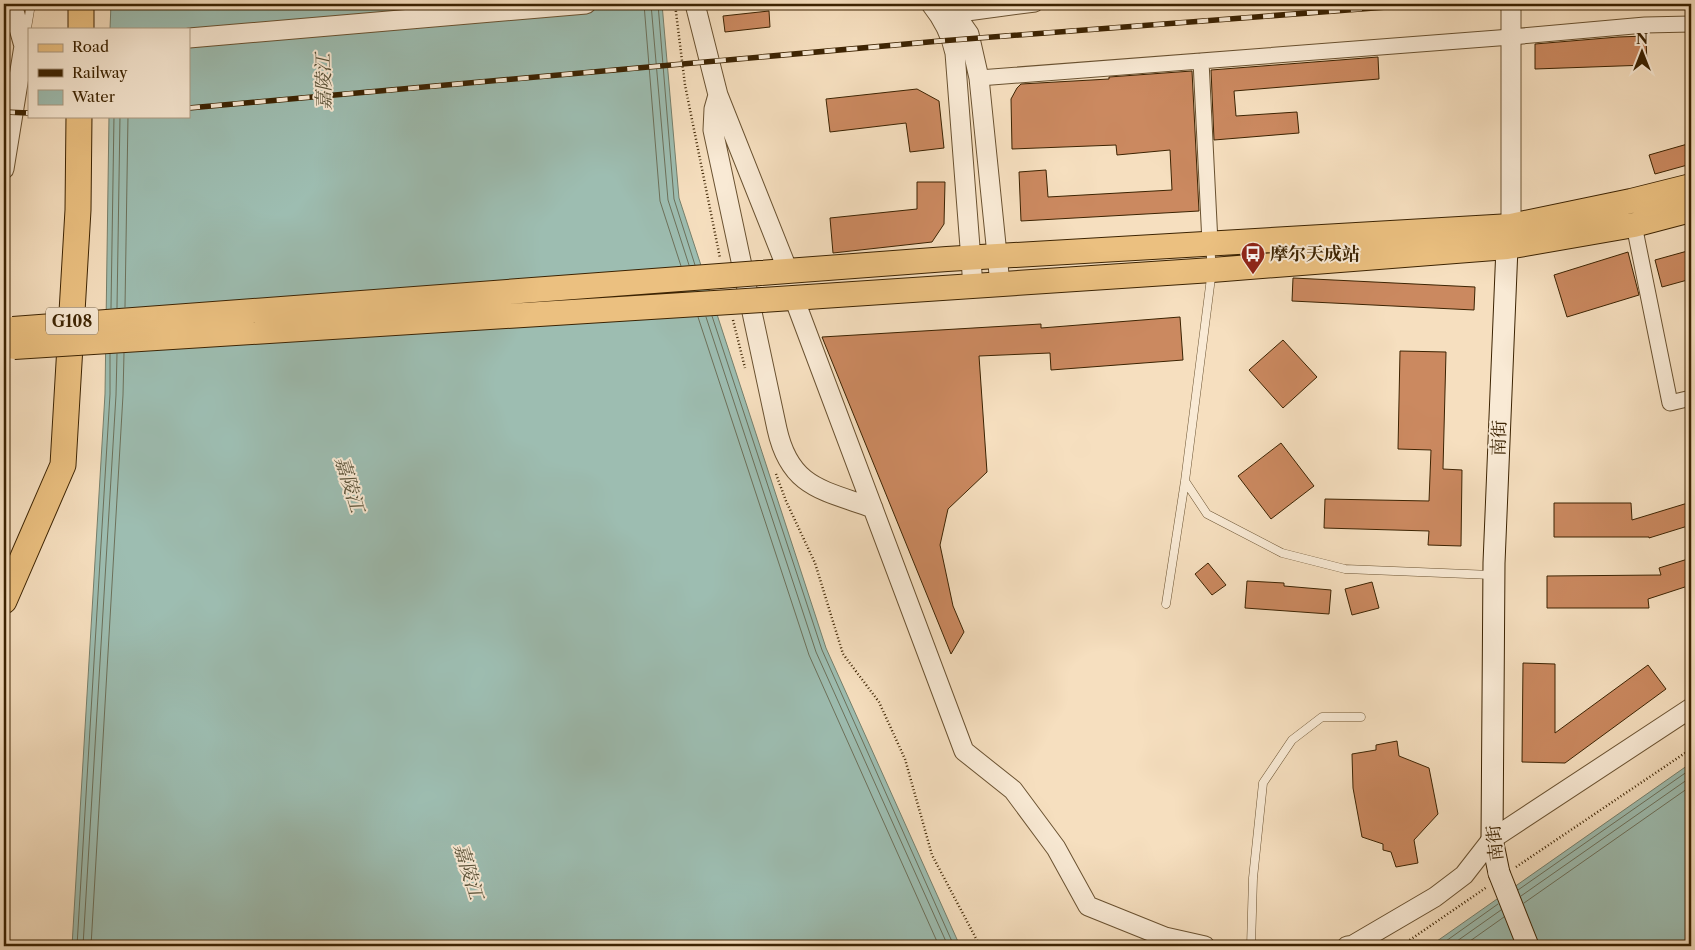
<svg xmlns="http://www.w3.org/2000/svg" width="1695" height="950" font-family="'Libre Caslon Text','Noto Serif SC',serif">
	<rect width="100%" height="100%" fill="#f6dfbf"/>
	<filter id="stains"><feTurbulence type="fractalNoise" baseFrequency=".004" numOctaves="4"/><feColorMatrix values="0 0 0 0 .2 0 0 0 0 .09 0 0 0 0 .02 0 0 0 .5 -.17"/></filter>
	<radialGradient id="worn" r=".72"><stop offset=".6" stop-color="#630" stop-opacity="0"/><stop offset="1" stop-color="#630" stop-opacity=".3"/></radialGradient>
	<path fill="#9dbdb1" stroke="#767f6b" d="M111,4H662L679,198L826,648L960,946H72L105,394L109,116H189V29H110Z
		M1691,763V946H1430Z"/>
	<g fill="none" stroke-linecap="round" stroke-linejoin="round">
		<path stroke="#6c705a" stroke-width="1" d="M644,4L660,201L681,266
			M651,4L668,200L689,265
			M658,4L674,199L695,265
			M125,307L128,116
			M111,308L114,116
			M117,308L120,116
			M712,316L822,650L954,946
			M698,317L809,655L939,946
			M706,317L816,652L948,946
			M1518,890L1691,769
			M1521,896L1691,777
			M1524,903L1691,786
			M77,946L110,394V354
			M83,946L116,395L117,354
			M91,946L123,395L124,353
			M1439,946L1498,904
			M1450,946L1501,910
			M1463,946L1504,917"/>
	</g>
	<path fill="#cb8960" stroke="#3c2302" d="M769,11L770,27L725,32L723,16Z
		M1646,36L1647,65L1535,69V44L1618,37Z
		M1378,57L1379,79L1234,91L1236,116L1297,112L1299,133L1214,140L1211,70Z
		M1192,71L1199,211L1021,221L1019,172L1046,170L1048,197L1172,190L1170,150L1117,155L1116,145L1012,149L1011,99L1017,88L1021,84L1109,79V77Z
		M917,89L939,101L944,148L910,152L906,123L830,132L826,99Z
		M1691,143V164L1655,174L1649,155Z
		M917,182H945L944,224L932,242L833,253L830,218L917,209Z
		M1691,250V279L1662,287L1655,260Z
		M1628,252L1639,295L1567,317L1554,275Z
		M1293,278L1475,287L1474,310L1292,301Z
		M1180,317L1183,360L1051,370L1050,353L979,356L987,472L948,509L940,545L953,606L964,632L951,654L822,337L1041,324V328Z
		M1283,340L1317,377L1283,408L1249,370Z
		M1400,351L1446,352L1443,469L1462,470L1461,546L1428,545L1429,531L1324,528L1325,499L1429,501L1431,450L1398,449Z
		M1281,443L1314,486L1271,519L1238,476Z
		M1691,502V525L1649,538V537H1554V503H1631L1632,520Z
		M1691,558V585L1648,599L1649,608H1547V576L1661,575L1659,568Z
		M1208,563L1226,585L1212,595L1195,574Z
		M1247,581L1284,583V586L1331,590L1329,614L1245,608Z
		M1372,582L1379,608L1352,615L1345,589Z
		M1523,663L1555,664V733L1648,665L1666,689L1565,763L1522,762Z
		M1397,741L1399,756L1429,768L1438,814L1414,840L1418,863L1396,867L1391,852L1383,850V844L1362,837L1353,788L1352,754L1376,750V745Z"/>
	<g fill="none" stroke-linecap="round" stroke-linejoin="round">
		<defs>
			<path id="service" d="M26,34L31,4
				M1185,481L1207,514L1282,553L1345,569L1492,575
				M1166,604L1185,481L1212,270L1210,245
				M1251,946L1253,878L1263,783L1292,740L1322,717H1361"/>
			<path id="minor" d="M945,16L1035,4
				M1201,61L1210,243
				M979,78L1511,37L1645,25L1691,24
				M1634,225L1670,403L1691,398"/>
			<path id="tertiary" d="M695,4L718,95L788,271
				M931,4C943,19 951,34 955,53L973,286
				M948,4L969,34L979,78L1000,284
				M189,38L586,4
				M718,95L714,109L713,130L777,429C790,488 823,490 873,508
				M4,169L24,46L12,4
				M1511,226V4
				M794,298L964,751L1013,790L1056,848L1088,906L1165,937L1205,946
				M1347,946L1353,945L1435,897L1464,875L1492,839L1691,708"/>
			<path id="secondary" d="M1499,873L1492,839L1494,563L1507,247L1510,231"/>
			<path id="primary" d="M760,273L947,259L1511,226L1631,201L1691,186
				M762,300L1212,270L1507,247L1634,225L1691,210"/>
			<path id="trunk" d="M81,29V4
				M4,601L63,465L78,210L79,116"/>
		</defs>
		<use href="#service" stroke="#6a5231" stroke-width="9"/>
		<use href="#minor" stroke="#6a5231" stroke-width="17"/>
		<use href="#tertiary" stroke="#6a5231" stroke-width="21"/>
		<use href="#secondary" stroke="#3c2302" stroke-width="23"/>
		<use href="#primary" stroke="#3c2302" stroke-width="26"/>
		<use href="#trunk" stroke="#3c2302" stroke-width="27"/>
		<path stroke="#3c2302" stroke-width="2.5" stroke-dasharray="1 2.5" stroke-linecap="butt" d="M675,4L685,85L720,258
			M733,320L745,368
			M776,474L786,501L815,563L843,654L879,702L905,759L932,855L980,946
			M1516,867L1691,749
			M1401,946L1487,887"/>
		<use href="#service" stroke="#f9ead5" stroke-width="8"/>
		<use href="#minor" stroke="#f9ead5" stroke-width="15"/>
		<use href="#tertiary" stroke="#f9ead5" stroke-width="19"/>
		<use href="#secondary" stroke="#f9ead5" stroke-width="21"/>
		<use href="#primary" stroke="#ebc080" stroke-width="24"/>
		<use href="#trunk" stroke="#ebc080" stroke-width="25"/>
		<defs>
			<path id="rail" d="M189,108L940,41L1426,4
				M4,112L29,113"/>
		</defs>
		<use href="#rail" stroke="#3c2302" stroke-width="5.5"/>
		<use href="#rail" stroke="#f9ead5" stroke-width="4" stroke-dasharray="11" stroke-linecap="butt"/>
		<defs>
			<path id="secondary-bridge" d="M1499,873L1528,946"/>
			<path id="primary-bridge" d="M13,329L760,273
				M14,347L762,300"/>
		</defs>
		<use href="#secondary-bridge" stroke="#3c2302" stroke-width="23" stroke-linecap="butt"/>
		<use href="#primary-bridge" stroke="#3c2302" stroke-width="26" stroke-linecap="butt"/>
		<use href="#secondary-bridge" stroke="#f9ead5" stroke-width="21"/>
		<use href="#primary-bridge" stroke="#ebc080" stroke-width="24"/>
	</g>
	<defs>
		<symbol id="bus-pin" viewBox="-11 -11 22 30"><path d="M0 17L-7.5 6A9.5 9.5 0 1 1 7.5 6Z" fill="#8f2418" stroke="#f9ead5"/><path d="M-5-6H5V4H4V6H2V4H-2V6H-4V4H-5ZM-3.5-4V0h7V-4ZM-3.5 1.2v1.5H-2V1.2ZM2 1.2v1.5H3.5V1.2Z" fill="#fff"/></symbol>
	</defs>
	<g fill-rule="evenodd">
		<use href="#bus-pin" x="1239" y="240" width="28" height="38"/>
	</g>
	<g text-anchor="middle" stroke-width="4" stroke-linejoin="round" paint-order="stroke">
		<rect fill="#f9ead5" stroke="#755f41" stroke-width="1" x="46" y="307.5" width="52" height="27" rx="4"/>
		<g font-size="16" font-weight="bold" fill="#3c2302">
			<text x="72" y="327">G108</text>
		</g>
		<g font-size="18" font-weight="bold" fill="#3c2302" stroke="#f9ead5" text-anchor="start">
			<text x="1270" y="260">摩尔天成站</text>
		</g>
		<g font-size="18" fill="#3c2302" stroke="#f9ead5">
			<text transform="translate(1499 438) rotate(-88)" y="6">南街</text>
			<text transform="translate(1495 843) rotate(-96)" y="6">南街</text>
		</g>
		<g font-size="19" font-style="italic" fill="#595137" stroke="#f9ead5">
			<text transform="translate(323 82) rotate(-91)" y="7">嘉陵江</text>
			<text transform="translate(350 484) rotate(73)" y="7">嘉陵江</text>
			<text transform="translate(469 871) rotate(73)" y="7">嘉陵江</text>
		</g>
	</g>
	<rect width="1695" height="950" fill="none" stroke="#f6dfbf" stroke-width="20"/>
	<rect x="5" y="5" width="1685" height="940" fill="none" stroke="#3c2302" stroke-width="2.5"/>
	<rect x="10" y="10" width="1675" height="930" fill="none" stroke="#3c2302"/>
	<rect x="28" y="28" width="162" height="90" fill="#f9ead5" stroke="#ad9a81"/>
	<rect x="38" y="44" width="25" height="8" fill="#ebc080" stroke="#ad9a81"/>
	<text x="72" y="52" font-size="15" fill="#3c2302">Road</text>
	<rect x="38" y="69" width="25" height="8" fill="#3c2302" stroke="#ad9a81"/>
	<text x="72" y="78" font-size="15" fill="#3c2302">Railway</text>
	<rect x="38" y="90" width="25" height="15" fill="#9dbdb1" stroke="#ad9a81"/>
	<text x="72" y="102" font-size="15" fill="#3c2302">Water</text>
	<g transform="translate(1642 52)" stroke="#f9ead5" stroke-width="4" paint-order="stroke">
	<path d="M0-4L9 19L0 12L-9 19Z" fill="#3c2302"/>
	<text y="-8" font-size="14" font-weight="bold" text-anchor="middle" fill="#3c2302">N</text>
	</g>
	<rect width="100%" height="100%" filter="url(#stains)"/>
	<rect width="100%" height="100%" fill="url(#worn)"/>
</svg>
